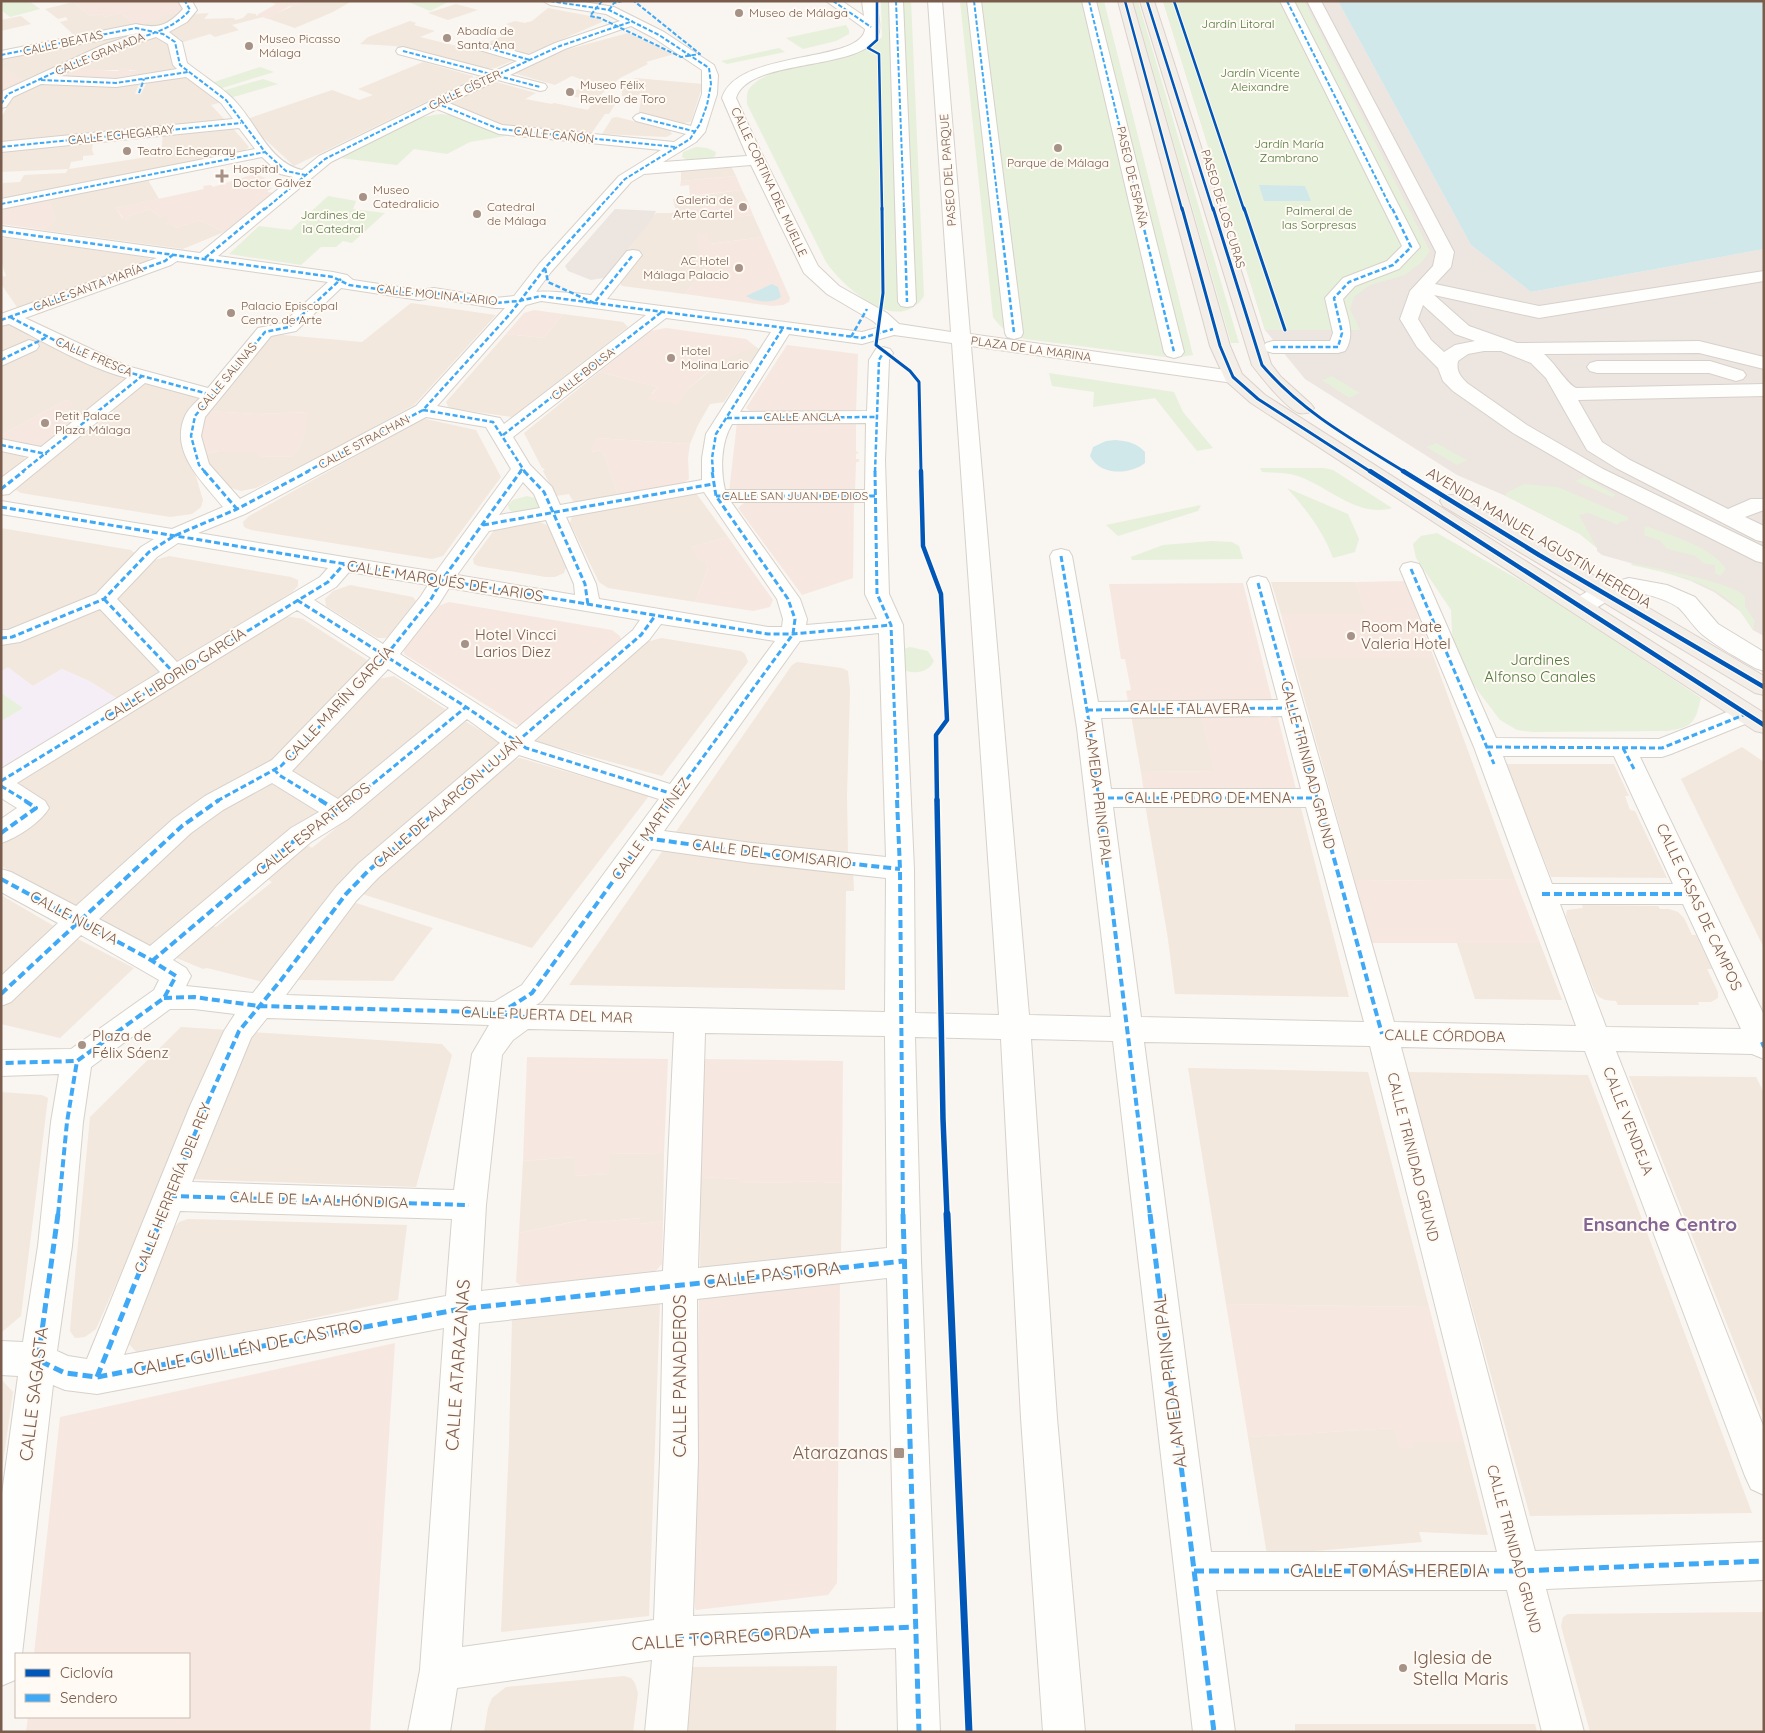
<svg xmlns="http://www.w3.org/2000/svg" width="1765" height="1733" font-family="Quicksand,sans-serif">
	<rect width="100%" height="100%" fill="#f9f5f0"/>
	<path fill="#f2e8de" d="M303,1H352L333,12L295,28L263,17L232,25L239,30L215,37L210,34L180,43L181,39L166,33L194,14L209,13L204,19L234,18L235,20L243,18L248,13L256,14V16L266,11L278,13Z
		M73,2L90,16L102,14L105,17L122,13L135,26L78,39L60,22L68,20L66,17L58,19L45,9Z
		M456,4L478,10L448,20L428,13Z
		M548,8L600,18L602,22L526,55L484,44L507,34L503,32L514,28L506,24L515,21L525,23L532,21Z
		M184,11L178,18L154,30L139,25L158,16Z
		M21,16L31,24L1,31V20Z
		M410,21L416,23L414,25L435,31L420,37L469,49L474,47L517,59L495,68L486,69L395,46L360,44L368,37Z
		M628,33L674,54L646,62L648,64L620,78L596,99L574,97L576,93L572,92L591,83L572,76L555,85L510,72L558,52Z
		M126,35L124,38L1,91V56Z
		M160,36L170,43L174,66L178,72L138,78L137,70H85L71,68L109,51Z
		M423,62L473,76V79L294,166L254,129L247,119L332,90L359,100L373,95L358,89Z
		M182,75L223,102L211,105L225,120L1,144V118L14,95L42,81H140L135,94H141L148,80Z
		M635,78L703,84L691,122L683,123L642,113L638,116L642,95L622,96V90Z
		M496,82L536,93L525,99L552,104L554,103L588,110L594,101L616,103L609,114H605L591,134L505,127L450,104L453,100L490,83Z
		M617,117L669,130L672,134L666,137L602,134L612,118Z
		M231,126L249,147L244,151L1,199L3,183L20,182L24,175L66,173L68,169L1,172V151L93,141L92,150L94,155L83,156V160L71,162L69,169L161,155L163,133Z
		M731,166L736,176L681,181V169Z
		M148,180L159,199L116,208L122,218L150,209L160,217L167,214L172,224L176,228L199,220L224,232L183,249L42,230L56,220L48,199Z
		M742,190L748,202L677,211L678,219L712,220L753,215L763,237L709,244L706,234H697L706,266L685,294L622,286L620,283L643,253L626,251L656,213H672L676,211L673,199Z
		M6,238L145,257L149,258V261L19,310L1,284V277L6,276L1,261V239Z
		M411,303L496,315L414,405L318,458L256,488L241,491L231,488L203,462L201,455L219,451V452H258L257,456L291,457L298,450L304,435L307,412L258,414L208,411L272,334L362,342Z
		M563,314L623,322L628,327L512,417L449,408L446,402L506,334L544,338Z
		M10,320L135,379L85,415L65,410L74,403L66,400L1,435V323Z
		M755,346L759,349L724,402L710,404L698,425L690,444L597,438L591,452L601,450L604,454L618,496L574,503L569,494L556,496L543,471L545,469L542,468L524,433L599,372L658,387L651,394L687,390L725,358Z
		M144,381L203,396L188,450L203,500L201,507L192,514L170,517L21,493L16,490L18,484L107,417L114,411L109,410Z
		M426,419L476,430L501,477L443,556L432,559L251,530L244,527L243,522L249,516L420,420Z
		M1,450L24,455L25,461L1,479Z
		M696,493L728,537L691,547L706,561L708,568L695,602L608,588L599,582L570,523L572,516Z
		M537,521L547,525L567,565L564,573L555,577H546L478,566L474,564L473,559L495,529Z
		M1,528L131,550L135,554L107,586L97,593L6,632L1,629Z
		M169,556L291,577L298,580V586L292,592L263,610L264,613L258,617L253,616L175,662L117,600L155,560Z
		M1271,582H1356L1366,614H1281Z
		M350,585L413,597L416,601L390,634L386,638H377L326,606L325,599L333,591Z
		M100,604L163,672L118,699L89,681L62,669L33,686L1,671V646Z
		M286,616L303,619L367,660V668L276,760L78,909L1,866V838L45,807L11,785Z
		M661,638L741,651L745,654L748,662L662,776L535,741L647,642Z
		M1293,658H1434L1515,879L1355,881Z
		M797,662L842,668L848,671L850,690L847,795L848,857L673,836L792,665Z
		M394,676L448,711L336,802L286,773L378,679Z
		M1201,714L1215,771L1141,772L1131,715Z
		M465,721L501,743L263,982L207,968L203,969L167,954L203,921L216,927L272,882L260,874L300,841L312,848Z
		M1742,747L1764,762V948L1681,779Z
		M514,758H520L649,796L532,948L359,893Z
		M1506,764H1614L1629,796H1625L1630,810L1635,811L1667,878L1551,877Z
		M272,777L326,810L154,951L95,918L194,825Z
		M1145,804H1300L1349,997L1175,994L1168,939Z
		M666,846L853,868L854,891H846L845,990L569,985Z
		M1,895L59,929L1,984Z
		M353,902L433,928L393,981L293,980Z
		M1582,905L1658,906L1660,909H1669L1678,912L1684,918L1692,935H1696L1712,969H1707L1718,992V998L1711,1002H1698L1699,1005H1618L1616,1001L1605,1000L1599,997L1595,992L1587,972L1584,971L1571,938L1574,937L1566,916L1567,910L1583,908Z
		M72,936L134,968L60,1038L1,1024V1002Z
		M1457,943H1540L1562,1000L1475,999Z
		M181,1027L229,1030L96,1329L85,1337L75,1338L70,1331L71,1317L90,1117Z
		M252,1032L442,1044L452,1055L416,1187L186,1179Z
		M1188,1068L1368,1072L1429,1307L1226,1304Z
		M1407,1072L1588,1075L1752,1513L1530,1516Z
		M1629,1076L1756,1077L1764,1093V1418Z
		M1,1092L42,1095L48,1098L21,1316L2,1332Z
		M664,1153L663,1221L640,1224V1218L587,1223L586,1219L519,1233L523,1161L576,1157L575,1176L608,1174L609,1154Z
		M701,1177L740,1179L739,1182L795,1183V1181L842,1183L841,1254L700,1272Z
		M188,1219L407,1225L398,1300L139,1355L127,1342L171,1231L179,1222Z
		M660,1302L649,1616L501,1632L509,1443L512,1318Z
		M1,1379L13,1392L1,1477Z
		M1394,1428L1413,1448L1411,1442H1464L1488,1535L1419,1532L1422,1542L1267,1555L1248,1437Z
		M1764,1612V1732H1590L1561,1626L1563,1617L1568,1614Z
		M837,1666L836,1732H685L690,1667Z
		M624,1676L631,1678L635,1683L638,1693L633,1732H484L488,1708L492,1698L506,1687Z
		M1295,1724H1535L1537,1732H1295Z"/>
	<path fill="#f6e8e1" d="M178,1L184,11L159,16L161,18L135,26L122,13L105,17L102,14L90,16L73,2Z
		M267,1H294L302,3L295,7L290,6L268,19L257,15L276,4Z
		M6,68L19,78L28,81L6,91L1,89V69Z
		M71,68L114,71H118L121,68H130L129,71L137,70L138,78L115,82L47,79Z
		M254,174L266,178L258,182L272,188L267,192L275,193L224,232L199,220L176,228L172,224L167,226L164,223L170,221L167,215L160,217L150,209L128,216L132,219L125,221L116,208L204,189L203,186L211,185L213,187Z
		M736,176L742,190L690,196L689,185L680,186L681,181Z
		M48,199L57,220L42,230L1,224V212L7,207Z
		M748,202L753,215L712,220H678L676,211Z
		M697,234H706L710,244L763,237L790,298L789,302L783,305L772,306L685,294L705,266L700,265Z
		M534,310L563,314L544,338L506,334L524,313Z
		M666,328L746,339L755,346L726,358L712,368L687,390L678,404L647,400L658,387L599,372L650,331Z
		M787,345L858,354L856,413H753L746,408Z
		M66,400L75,403L65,410L86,415L48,445L35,448L1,441V435Z
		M208,411L258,414L308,412L304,435L298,450L299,451L291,457L257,456V452H219L218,451L201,455L200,416Z
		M737,422L856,423V451L859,453L856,454V459H859V462H856L855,492H729Z
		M597,438L690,444L688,458L689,479L680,485L618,496L604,454L601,450L590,452Z
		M745,502H854L853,578L802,595L738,508Z
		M728,537L773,600L770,607L753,611L695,602L708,568L706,561L700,562L691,547Z
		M1405,581L1434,658H1293L1281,614H1365L1356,582Z
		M1243,583L1273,704L1129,706L1126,691L1131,690L1125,659H1121L1109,584Z
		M449,602L612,630L620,636L621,640L521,727L404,654V649L438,606Z
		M1201,714H1277L1297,793H1144L1141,772L1214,771Z
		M1515,879L1540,943H1372L1355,881Z
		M527,1057L668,1059L664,1153L609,1154V1174L575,1176V1157L523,1161Z
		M704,1059L843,1061L842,1183L795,1181V1183L739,1182V1179L701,1177Z
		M640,1218L641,1224L663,1221L662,1264L649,1278L530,1293L516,1282L519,1233L587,1219V1223Z
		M840,1282L837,1583L828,1595L696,1610L695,1608V1558L699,1297Z
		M1226,1304L1429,1307L1464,1442H1412L1413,1448H1399L1394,1428L1248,1437Z
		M395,1343L370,1732H26L28,1717H189V1654H34L60,1417Z"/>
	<path fill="#ede5e0" d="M1163,1H1338L1471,245L1531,292L1764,249V636L1753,630L1740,611L1714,592L1691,581L1670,574L1602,555L1597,551V548L1580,534L1506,496L1457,475L1305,379L1265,330Z
		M615,209L656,211L653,218L604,278L591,280L568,271L565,266Z"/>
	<path fill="#f6eef6" d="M8,667L33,686L62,669L89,681L118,699L1,771V671Z"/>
	<path fill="#e7f0db" d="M8,1H29L40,9L10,17L1,10V3Z
		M406,1H450L430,11Z
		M881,1H911L924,296C898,337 843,287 826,262L747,104C747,99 746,94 749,89C766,66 826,61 852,56L851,54L871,46L882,37Z
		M960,1H1104L1193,355L1173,358L1025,339C1011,335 1002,330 993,317Z
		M1133,1H1138L1239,343H1231Z
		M1163,1H1304L1430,251L1421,263L1405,275L1370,285L1354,297L1350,309L1360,330H1265Z
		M846,25L849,30V34L836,41L803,49L786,38Z
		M779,48L785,52L727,64L721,61Z
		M260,67L274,72L219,89L211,83Z
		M263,79L278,84L230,98L222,91Z
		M441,114L458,116L517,134L470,142L447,154L414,149L397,165L341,158L349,152C378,137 408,117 441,114Z
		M696,147L707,148L716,152L715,156C707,163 692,163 682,157L683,152Z
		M328,196L356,201L353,209L385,213L352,243L343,241L336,247H321L301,265L229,254L259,226L291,230Z
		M1049,373L1174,392L1183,412L1213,448L1197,451L1155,398L1093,407L1094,392L1052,386Z
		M1332,376L1360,393L1349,398L1322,380Z
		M1436,443L1467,460L1457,465L1426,447Z
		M1260,468H1324L1333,470L1392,508C1358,518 1329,487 1298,476C1286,472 1274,473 1262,472Z
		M1584,477L1616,495L1612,497L1575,481Z
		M1524,484L1558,487L1628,517V520L1620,522L1618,525L1588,513L1579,515L1597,548L1580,534L1506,496V493Z
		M1287,488L1348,514L1359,539L1355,552L1333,558C1323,531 1306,509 1287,488Z
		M527,496L539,499L540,507L537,510L513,513L509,509L508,505L513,500Z
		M1201,505L1198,511L1118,536L1106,525Z
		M1645,526C1668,534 1713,547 1726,569L1720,576L1715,573V565L1705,564L1695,556L1667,549L1660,541L1644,535Z
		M1437,533L1549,597L1701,698C1695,723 1693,727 1667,731L1533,732L1517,730L1500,720L1463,671L1453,649L1451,610L1416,558L1413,544L1421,536Z
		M1211,541L1232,542L1239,546L1243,559L1132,560L1131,557L1163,545Z
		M1632,563C1657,569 1729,581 1745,596V606L1755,621L1753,630C1749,624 1745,617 1740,611C1714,581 1668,573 1631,565Z
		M910,647L928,651L934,661C927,675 911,674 898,668L901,650Z
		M1,693L23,708L1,721Z"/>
	<path fill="#d0e8ea" d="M1338,1H1764V249L1531,292L1471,245Z
		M1259,185L1305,186L1311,201H1264Z
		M772,284L778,287L781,297C773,304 754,302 746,296Z
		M1115,440C1127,441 1137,443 1145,452V463C1130,475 1100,476 1090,456L1093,447L1106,441Z"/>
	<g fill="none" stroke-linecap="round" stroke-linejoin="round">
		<defs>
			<path id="minor" d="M178,1H192L197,10L187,22L169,32L182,42L187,63C201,74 217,84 230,96C255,118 267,162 302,170L319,156L482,76L398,54L396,51L398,48L403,47L495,71L517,61L476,49L474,46L476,43L481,42L529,55L555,43L620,21L606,14L550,5L543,1H578L614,7L664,32L714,65L718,75L717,94L705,132L696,142L663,162L747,156L722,98C737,49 861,64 865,29L826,1H842L864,16L862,1H876C877,11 882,26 878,35C864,72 748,57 736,98L758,146L818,266L839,286L887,313L899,324L951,332L928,1H942L970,334L1233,371L1240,373L1243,377L1240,381L1233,383L971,346L1029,1015L1111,1017L1077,728L1050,556L1053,551L1061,549L1069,551L1072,556L1098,702L1278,700L1247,583L1250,578L1258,576L1266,578L1269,583L1394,1022L1576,1026L1474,747L1400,569L1403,564L1411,562L1419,564L1422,569L1496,738L1659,739L1737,708L1746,706L1755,708L1759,714L1755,720L1671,754L1662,757H1640L1764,1015V1059L1752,1054L1616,1051L1764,1428V1495L1751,1489L1745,1476L1585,1051L1401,1047L1535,1551L1764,1542V1580L1546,1589L1584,1732H1542L1507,1590H1216L1235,1732H1193L1113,1041L1031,1039L1057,1418L1085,1732H1043L1021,1418L1001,1039L915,1037L921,1261L940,1732H898L896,1648L693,1656L687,1732H645L652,1660L457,1688L450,1732H408L420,1670L444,1328L97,1394L65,1390L53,1385L22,1654H16L15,1680L1,1686V1501L18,1376L1,1375V1341L23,1342L38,1246L51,1122L59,1074L1,1076V1050L71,1049L154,990L159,980L81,935L11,1002L1,1006V976L58,923L1,892V869L11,872L76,906L173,819L205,796L272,760L371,658L297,610L17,783L45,801L49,808C41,822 17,838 1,843V819L17,808L1,798V769L160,672L100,609L20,642L1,645V630H8L96,594L141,547L154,539L1,514V501L172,529L223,507C203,482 169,452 185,416C188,409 195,403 200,398L145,383L9,494L1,495V478L29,457L1,451V439L41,447L127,378C86,367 46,343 9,324L1,326V314L157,258L1,236V226L200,253L293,177L280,174L262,157L1,209V199L255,149L239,128L1,152V142L233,119L221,103L186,77L116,87L41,84L13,97L6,107L1,108L3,91L103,45L139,33L1,59V51L136,24C157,29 168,26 183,9ZM631,26L654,38L702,70V94L691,126L641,113L636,115L633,118L636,121L686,134L674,142L502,125L449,103L498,80L540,91L545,90L547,87L545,84L510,75L565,49ZM156,37L168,44L173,65L177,69L116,79L58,76L113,51ZM437,109L499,134L661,150L619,176L539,264L514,296L495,298L434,288L419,290L353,280L347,275L333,272L218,256L331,162ZM751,165L804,273L827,294L873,321L880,327L862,332L607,299L642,255L639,251L633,250L627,251L591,295C586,294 542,290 536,292L551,272L631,182L644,174ZM177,261L328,282L283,323L258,328L208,388L127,366L25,318L171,265ZM341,288L419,300L434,298L495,308H505L416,406L240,499L209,464L201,436L205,417L271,336L296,331ZM541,301L646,315L504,424L500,418L437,406L526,305ZM666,318L771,332L706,434L702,458V480L560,505L552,487L530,465L513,437ZM789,334L862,344L894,335L952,343L999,1015L915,1013L914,869L903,625L889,594L885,460L889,360L893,353L890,349L883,347L876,349L869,360L867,411L740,412ZM426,417L486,427L511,469L436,572L198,533L245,514ZM866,423L865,490H725C720,469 721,442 732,424ZM523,482L534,494L540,508L499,515ZM704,492L777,599L783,619L782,627H768L599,599L596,584L566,517ZM731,502H865V594L877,619L806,625L807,619L800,599ZM546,520L574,584L575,595L457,575L489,531ZM178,543L328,568L320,577L177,662L117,599L157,557ZM349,572L428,585L421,596L383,644L314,600L336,587ZM449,588L640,620L633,630L516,729L400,654L439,604ZM661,624L775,641L670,784L534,741L649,640ZM879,633L886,857L752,843L664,831L800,641ZM388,669L449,708L338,799L292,771ZM1282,716L1301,789H1111L1101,718ZM467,719L500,743L358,864L336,887L253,993L186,986L191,976L186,968L173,960L311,842L348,819ZM519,755L659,799L522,985L494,1002L286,995L356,901L378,878ZM1503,756H1614L1673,884H1552ZM272,783L319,812L291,828L150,946L99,919L191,833L223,810ZM1113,807H1306L1364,1022L1141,1017ZM652,849L752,863L886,878L885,1012L536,1005L542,1001ZM1560,904H1683L1741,1029L1606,1027ZM170,1009H194L235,1014L224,1031L190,1106L87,1359L68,1356L57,1351L72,1246L83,1122L91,1067ZM267,1018L489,1025L472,1054L454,1190L192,1182L251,1038ZM528,1029L674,1032L663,1271L481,1291L486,1205L502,1055L513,1040ZM705,1033L885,1036L887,1248L698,1268ZM1144,1042L1370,1046L1497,1552H1211ZM180,1211L452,1219L446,1296L124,1355ZM887,1278L895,1608L693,1616L698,1459L697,1299ZM663,1303L660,1459L654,1620L462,1647L479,1323Z
				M889,1H903L916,302L913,306L907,307L901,306L898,302Z
				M967,1H981L1023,333L1021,337L1014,339L1007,337L1005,333Z
				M1082,1H1096L1184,352L1181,356L1174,358L1167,356L1164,352Z
				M1280,1H1294L1420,247L1399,269L1355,286L1343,299C1347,316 1356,335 1345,351L1338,353H1273L1266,351L1263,347L1266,343L1273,341H1330L1333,333L1325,298L1343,278L1387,261L1402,246Z
				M1307,1H1321L1454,252L1451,267L1435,284L1539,306L1764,271V281L1539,318L1434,295L1469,326L1517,343L1699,341L1764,357V369L1699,353L1544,354C1555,363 1567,384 1576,388L1764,384V396L1578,400L1602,442L1630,460L1728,509L1751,499H1764V510L1745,517L1764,526V542L1756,540L1616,468L1587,450L1546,378L1531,363L1501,351H1484L1468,354L1458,361C1456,371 1460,376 1467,383L1527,425L1603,469L1764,547V563L1756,561L1589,477L1513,433L1453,391L1443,381L1438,368L1417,347L1400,319L1410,291L1433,266L1436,252ZM1423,305L1455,334L1475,341L1455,345L1444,352L1431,340L1418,319Z
				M29,340L36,342L39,346L36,350L1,366V352Z
				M1597,361H1710L1743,371L1746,375L1743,379L1736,381L1709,373H1597L1590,371L1587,367L1590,363Z
				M1629,578L1667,585L1695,597L1718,624L1764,652V671L1755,668C1738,658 1719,648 1703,635C1694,628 1688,617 1680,609C1672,601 1641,591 1629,592C1608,594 1594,618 1573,612L1569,607C1581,589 1609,583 1629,578Z"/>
			<path id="major" d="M1118,1H1132L1230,346L1242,374L1265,395L1764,713V733L1755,731L1251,403L1226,381L1210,346Z
				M1140,1H1154L1271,364L1281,377L1311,404L1314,408L1311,412C1307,413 1304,414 1299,413C1286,408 1261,377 1252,365Z
				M1451,495L1459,496L1764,676V695L1755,693L1443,506L1440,501L1443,496Z"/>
		</defs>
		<use href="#minor" stroke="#d7d1cb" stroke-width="2"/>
		<use href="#major" stroke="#dad1cc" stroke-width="2"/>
		<use href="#minor" fill="#fefefd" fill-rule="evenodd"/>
		<use href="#major" fill="#f3eee8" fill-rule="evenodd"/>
		<path stroke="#3fa9f5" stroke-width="2" stroke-dasharray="4.5 2" stroke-linecap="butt" d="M550,1L609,10L659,35L709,68L711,84L707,105L700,124L690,139L625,179L597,210
			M602,1L590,16L600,18L681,57L700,54L634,1
			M833,1L871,27
			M896,1L904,210
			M974,1L999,210
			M1089,1L1140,210
			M1287,1L1392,210
			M609,10L614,3L622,1
			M481,46L530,60
			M403,51L540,87
			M1,55L136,28L163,34L175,42L180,65L226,100L265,152L286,171L305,175
			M41,80L116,83L188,72
			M139,93L144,79
			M436,103L499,129L676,147
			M1,104L8,94C41,79 73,63 107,49C135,37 169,34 190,10L185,1
			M641,118L697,132
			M1,147L241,123
			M1,204L265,152
			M264,210L325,159L436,103L560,46L633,21"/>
		<path stroke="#3fa9f5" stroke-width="2.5" stroke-dasharray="5 2.5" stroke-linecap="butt" d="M904,208L907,302
			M999,208L1014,333
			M1139,208L1174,352
			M1,231L333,277L349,285L419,295L434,293L495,303L519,301L541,296L862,338L893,329
			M205,258L265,208
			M545,268L548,282L594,303L633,255
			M10,317L58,342L120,370L212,395
			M1,320L165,261L174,254
			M851,337L867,309
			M1273,347H1338L1342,333L1334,298L1349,282L1393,265L1411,247L1392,208
			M1,360L47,337
			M423,410L493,422L525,472
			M727,418L878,417
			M503,435L663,311
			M1,445L47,454
			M22,472L142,376
			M205,472L199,465L191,436L195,416L265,332L289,327L341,279
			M306,472L423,410L510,314L545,268L599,208
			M520,472L522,469
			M713,472L712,458L716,434L783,328
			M875,472L879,360L883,353"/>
		<path stroke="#3fa9f5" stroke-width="3" stroke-dasharray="6 3" stroke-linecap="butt" d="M204,471L237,509
			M524,471L544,492L585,584L588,605
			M875,471L877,594L891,625L898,801
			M1,489L24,471
			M716,496H875
			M1,507L768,634H793L891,625
			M483,525L713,484
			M1061,556L1090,728L1099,801
			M1411,569L1494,764
			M1258,583L1318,801
			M104,599L175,674
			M297,600L466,707L526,748L676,795
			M1,638L12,637L104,599L149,552L174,536L237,509L309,471
			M1087,710L1293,708
			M1487,747L1662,748L1746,714
			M1623,748L1634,769
			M274,769L279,775L322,801
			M1,781L328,582L344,564
			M1,786L26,801
			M1099,798H1317
			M217,801L281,766L372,673L431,599L442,580L521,471
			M352,801L466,707
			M448,801L641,635L655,616
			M671,801L793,634L795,619L788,599L716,496L712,471"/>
		<path stroke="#3fa9f5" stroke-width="4" stroke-dasharray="8 4" stroke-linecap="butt" d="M320,800L339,812
			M897,800L900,869L903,1215
			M1099,800L1150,1215
			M1318,800L1382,1034
			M1,833L36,808L24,800
			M645,838L752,853L900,869
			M1,879L146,957L176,976L164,998L77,1061L1,1063
			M1542,894H1693
			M152,961L301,835L339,812L353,800
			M1,994L182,826L219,800
			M164,998L194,997L259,1006L478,1012L525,1017
			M499,1014L532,993L672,800
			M1762,1042L1764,1047
			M169,1196L469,1205
			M58,1215L67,1122L77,1061
			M162,1215L206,1106L239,1031L281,980L346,894L368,871L450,800"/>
		<path stroke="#3fa9f5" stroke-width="5" stroke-dasharray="10 5" stroke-linecap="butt" d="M58,1214L38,1360L65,1373L97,1377L461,1309L904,1261
			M903,1214L919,1732
			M1150,1214L1214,1732
			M97,1377L163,1214
			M1194,1571H1519L1764,1561
			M674,1637L915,1627"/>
		<defs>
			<path id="cycleway-far4" d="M877,1V40L868,48L879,54L882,210
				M1125,1L1182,210
				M1147,1L1213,210
				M1174,1L1244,210"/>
			<path id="cycleway-far3" d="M882,208L883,293L876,345L910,371L919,382L921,472
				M1182,208L1220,346L1233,377L1258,399L1371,472
				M1213,208L1262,365C1302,412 1353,440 1405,472
				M1244,208L1285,330"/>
			<path id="cycleway-far2" d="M921,471L923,546L941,594L947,720L936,735L937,801
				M1370,471L1764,725
				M1403,471L1539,555L1764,687"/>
			<path id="cycleway-far1" d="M937,800L943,1119L947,1215"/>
			<path id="cycleway" d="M947,1214L969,1732"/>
		</defs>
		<use href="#cycleway-far4" stroke="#fffaf3" stroke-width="4.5"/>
		<use href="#cycleway-far3" stroke="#fffaf3" stroke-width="5"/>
		<use href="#cycleway-far2" stroke="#fffaf3" stroke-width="7"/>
		<use href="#cycleway-far1" stroke="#fffaf3" stroke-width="9"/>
		<use href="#cycleway" stroke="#fffaf3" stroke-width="10"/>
		<use href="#cycleway-far4" stroke="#0057b8" stroke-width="2.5"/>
		<use href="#cycleway-far3" stroke="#0057b8" stroke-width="3"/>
		<use href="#cycleway-far2" stroke="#0057b8" stroke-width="4.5"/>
		<use href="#cycleway-far1" stroke="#0057b8" stroke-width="5.5"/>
		<use href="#cycleway" stroke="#0057b8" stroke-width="7"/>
	</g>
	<g fill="#a69286" stroke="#fffaf3" stroke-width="2">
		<circle cx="739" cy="13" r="5"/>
		<circle cx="447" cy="38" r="5"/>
		<circle cx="249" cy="46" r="5"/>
		<circle cx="570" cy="92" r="5"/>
		<circle cx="1058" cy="148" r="5"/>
		<circle cx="127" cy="151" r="5"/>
		<path d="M219.5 168.5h5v5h5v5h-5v5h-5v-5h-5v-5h5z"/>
		<circle cx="363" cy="197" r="5"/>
		<circle cx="743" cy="207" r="5"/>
		<circle cx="477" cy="214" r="5"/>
		<circle cx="739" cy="268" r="5"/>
		<circle cx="231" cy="313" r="5"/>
		<circle cx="671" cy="358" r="5"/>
		<circle cx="45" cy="423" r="5"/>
		<circle cx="1351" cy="636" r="5"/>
		<circle cx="465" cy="644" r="5"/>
		<circle cx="82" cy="1045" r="5"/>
		<rect x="893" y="1447" width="12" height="12" rx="2.5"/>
		<circle cx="1403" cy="1668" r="5"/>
	</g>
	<g text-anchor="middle" stroke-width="4" stroke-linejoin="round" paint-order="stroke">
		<g font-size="12" fill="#7a5c4d" stroke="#fffaf3" text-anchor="start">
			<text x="749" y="17">Museo de Málaga</text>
			<text x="457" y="35">Abadía de<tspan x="457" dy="14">Santa Ana</tspan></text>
			<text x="259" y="43">Museo Picasso<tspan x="259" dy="14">Málaga</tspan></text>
			<text x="580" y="89">Museo Félix<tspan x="580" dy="14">Revello de Toro</tspan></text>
			<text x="137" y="155">Teatro Echegaray</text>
			<text x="1058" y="167" text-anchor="middle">Parque de Málaga</text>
			<text x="233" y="173">Hospital<tspan x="233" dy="14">Doctor Gálvez</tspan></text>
			<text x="373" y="194">Museo<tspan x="373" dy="14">Catedralicio</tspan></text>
			<text x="733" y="204" text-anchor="end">Galeria de<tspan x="733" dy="14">Arte Cartel</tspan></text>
			<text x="487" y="211">Catedral<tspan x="487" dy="14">de Málaga</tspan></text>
			<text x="729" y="265" text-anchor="end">AC Hotel<tspan x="729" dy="14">Málaga Palacio</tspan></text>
			<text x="241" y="310">Palacio Episcopal<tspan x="241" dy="14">Centro de Arte</tspan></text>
			<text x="681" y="355">Hotel<tspan x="681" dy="14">Molina Lario</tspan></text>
			<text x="55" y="420">Petit Palace<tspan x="55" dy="14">Plaza Málaga</tspan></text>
		</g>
		<g font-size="12" fill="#537a41" stroke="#fffaf3">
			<text x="1238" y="28">Jardín Litoral</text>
			<text x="1260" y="77">Jardín Vicente<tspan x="1260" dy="14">Aleixandre</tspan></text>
			<text x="1289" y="148">Jardín María<tspan x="1289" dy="14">Zambrano</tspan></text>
			<text x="1319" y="215">Palmeral de<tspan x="1319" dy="14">las Sorpresas</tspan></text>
			<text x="333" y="219">Jardines de<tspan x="333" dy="14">la Catedral</tspan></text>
		</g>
		<g font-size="12" fill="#7a5c4d" stroke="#fffaf3">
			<text transform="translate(63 43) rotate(-12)" y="4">CALLE BEATAS</text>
			<text transform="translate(100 54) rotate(-22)" y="4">CALLE GRANADA</text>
			<text transform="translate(465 90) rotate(-25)" y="4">CALLE CÍSTER</text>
			<text transform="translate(121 135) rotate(-6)" y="4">CALLE ECHEGARAY</text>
			<text transform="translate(554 135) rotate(6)" y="4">CALLE CAÑÓN</text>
			<text transform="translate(948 170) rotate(-94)" y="4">PASEO DEL PARQUE</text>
			<text transform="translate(1132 177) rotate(77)" y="4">PASEO DE ESPAÑA</text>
			<text transform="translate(769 182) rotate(65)" y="4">CALLE CORTINA DEL MUELLE</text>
			<text transform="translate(1223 209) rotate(73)" y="4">PASEO DE LOS CURAS</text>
			<text transform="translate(88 288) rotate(-20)" y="4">CALLE SANTA MARÍA</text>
			<text transform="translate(437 295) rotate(6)" y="4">CALLE MOLINA LARIO</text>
			<text transform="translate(1031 349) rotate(8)" y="4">PLAZA DE LA MARINA</text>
			<text transform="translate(94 357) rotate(23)" y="4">CALLE FRESCA</text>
			<text transform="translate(583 374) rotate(-38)" y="4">CALLE BOLSA</text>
			<text transform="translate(227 377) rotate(-50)" y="4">CALLE SALINAS</text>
			<text x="802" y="421">CALLE ANCLA</text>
			<text transform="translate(364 442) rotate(-28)" y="4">CALLE STRACHAN</text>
			<text x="795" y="500">CALLE SAN JUAN DE DIOS</text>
		</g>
		<g font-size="15" fill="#7a5c4d" stroke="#fffaf3">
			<text transform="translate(1539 538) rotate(31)" y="5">AVENIDA MANUEL AGUSTÍN HEREDIA</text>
			<text transform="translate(445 581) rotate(9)" y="5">CALLE MARQUÉS DE LARIOS</text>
			<text transform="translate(175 675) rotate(-32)" y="5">CALLE LIBORIO GARCÍA</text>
			<text transform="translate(339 704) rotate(-47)" y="5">CALLE MARÍN GARCÍA</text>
			<text x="1190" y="714">CALLE TALAVERA</text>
			<text transform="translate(1308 765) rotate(75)" y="5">CALLE TRINIDAD GRUND</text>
			<text transform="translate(1098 792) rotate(83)" y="5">ALAMEDA PRINCIPAL</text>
			<text x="1208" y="803">CALLE PEDRO DE MENA</text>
			<text transform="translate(448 802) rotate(-41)" y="5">CALLE DE ALARCÓN LUJÁN</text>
			<text transform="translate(313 829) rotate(-38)" y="5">CALLE ESPARTEROS</text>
			<text transform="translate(651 829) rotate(-54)" y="5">CALLE MARTÍNEZ</text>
			<text transform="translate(772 854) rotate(7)" y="5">CALLE DEL COMISARIO</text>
			<text transform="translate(1699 907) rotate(65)" y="5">CALLE CASAS DE CAMPOS</text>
			<text transform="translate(74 918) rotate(28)" y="5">CALLE NUEVA</text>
			<text transform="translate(547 1015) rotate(2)" y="5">CALLE PUERTA DEL MAR</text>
			<text transform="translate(1445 1036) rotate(1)" y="5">CALLE CÓRDOBA</text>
			<text transform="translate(1628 1121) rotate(69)" y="5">CALLE VENDEJA</text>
			<text transform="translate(1413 1157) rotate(76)" y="5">CALLE TRINIDAD GRUND</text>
			<text transform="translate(173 1188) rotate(-68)" y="5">CALLE HERRERÍA DEL REY</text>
			<text transform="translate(319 1200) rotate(2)" y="5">CALLE DE LA ALHÓNDIGA</text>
			<text transform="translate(1514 1549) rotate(75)" y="5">CALLE TRINIDAD GRUND</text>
		</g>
		<g font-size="15" fill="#7a5c4d" stroke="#fffaf3" text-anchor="start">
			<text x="1361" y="632">Room Mate<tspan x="1361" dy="17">Valeria Hotel</tspan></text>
			<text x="475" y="640">Hotel Vincci<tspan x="475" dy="17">Larios Diez</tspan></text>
			<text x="92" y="1041">Plaza de<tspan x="92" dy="17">Félix Sáenz</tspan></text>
		</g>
		<g font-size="15" fill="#537a41" stroke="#fffaf3">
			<text x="1540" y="665">Jardines<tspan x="1540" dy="17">Alfonso Canales</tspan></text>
		</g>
		<g font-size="18" fill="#7a5c4d" stroke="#fffaf3">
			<text transform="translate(772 1275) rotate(-6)" y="6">CALLE PASTORA</text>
			<text transform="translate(248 1348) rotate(-11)" y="6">CALLE GUILLÉN DE CASTRO</text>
			<text transform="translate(458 1365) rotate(-86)" y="6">CALLE ATARAZANAS</text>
			<text transform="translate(680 1376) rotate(-90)" y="6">CALLE PANADEROS</text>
			<text transform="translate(1170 1381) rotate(-97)" y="6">ALAMEDA PRINCIPAL</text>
			<text transform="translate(34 1394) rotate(-83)" y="6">CALLE SAGASTA</text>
			<text x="1389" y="1577">CALLE TOMÁS HEREDIA</text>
			<text transform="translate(721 1638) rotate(-4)" y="6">CALLE TORREGORDA</text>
		</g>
		<g font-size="18" fill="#7a5c4d" stroke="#fffaf3" text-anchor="end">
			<text x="888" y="1459">Atarazanas</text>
			<text x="1413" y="1664" text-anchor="start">Iglesia de<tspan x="1413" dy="21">Stella Maris</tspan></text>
		</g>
		<g font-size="19" font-weight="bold" fill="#846695" stroke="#fffaf3">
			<text x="1660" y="1231">Ensanche Centro</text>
		</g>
	</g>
	<rect width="1765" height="1733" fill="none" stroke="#7a5c4d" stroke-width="5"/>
	<rect x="15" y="1653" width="175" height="65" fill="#fffaf3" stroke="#cabbb1"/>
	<rect x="25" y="1669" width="25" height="8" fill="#0057b8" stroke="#cabbb1"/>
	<text x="60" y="1678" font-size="15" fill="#7a5c4d">Ciclovía</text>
	<rect x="25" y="1694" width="25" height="8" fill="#3fa9f5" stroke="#cabbb1"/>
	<text x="60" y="1703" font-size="15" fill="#7a5c4d">Sendero</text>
</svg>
